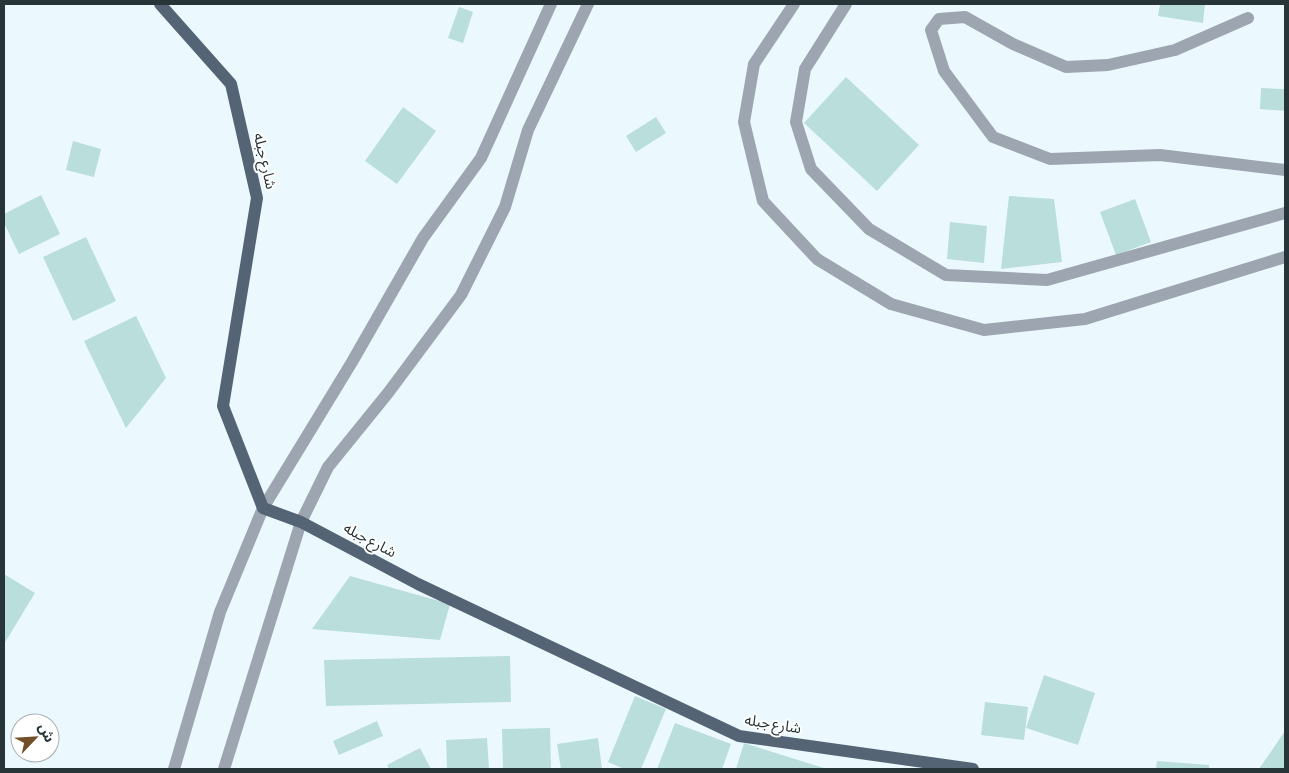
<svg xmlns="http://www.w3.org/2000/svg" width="1289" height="773" font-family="'Asap Condensed','Noto Sans Arabic',sans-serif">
	<rect width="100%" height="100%" fill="#ebf9fe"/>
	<path fill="#b9dedb" d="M1160,4H1205L1203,23L1158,16Z
		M459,7L473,12L463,43L448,38Z
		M846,77L919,145L877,191L804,123Z
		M1261,88L1285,89V111L1260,109Z
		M403,107L436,131L397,184L365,161Z
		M656,117L666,133L636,152L626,136Z
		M73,141L101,149L94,177L66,170Z
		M41,195L60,234L19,254L4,223V214Z
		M1009,196L1054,199L1062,262L1001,269Z
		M1135,199L1151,242L1116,255L1100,212Z
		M950,222L987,226L984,263L947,259Z
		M86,237L116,301L73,321L43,257Z
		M136,316L166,378L126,428L84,341Z
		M4,574L35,593L4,644Z
		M350,576L450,604L440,640L312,629Z
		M510,656L511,702L326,706L324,660Z
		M1044,675L1095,693L1078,745L1026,728Z
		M635,696L666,709L641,769H624L608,762Z
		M985,702L1028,707L1024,740L981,735Z
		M377,721L383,736L339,755L333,741Z
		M675,723L731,744L722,769H657Z
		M550,728L551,769H503L502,729Z
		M1285,731V769H1259Z
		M487,738L489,769H447L446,740Z
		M598,738L602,769H561L557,744Z
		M744,743L827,769H736Z
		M420,748L431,769H389L387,765Z
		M1157,761L1209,765V769H1156Z"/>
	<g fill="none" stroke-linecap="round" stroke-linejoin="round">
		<path stroke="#9da6b0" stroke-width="12" d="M794,4L754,64L744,122L763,201L817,259L891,304L984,330L1085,319L1285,257
			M846,4L805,69L796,122L811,169L869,229L946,275L1047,280L1285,213
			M1248,18L1175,50L1108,65L1066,67L1013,44L965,17L939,19L931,30L944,71L993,137L1050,159L1160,155L1285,170
			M174,769L220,612L263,508L352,362L423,238L481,158L551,4
			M224,769L301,522L328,467L388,393L461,295L505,207L528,130L588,4"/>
		<path stroke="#556475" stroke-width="12" d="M160,4L231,84L257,198L223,406L263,508L301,522L418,584L739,736L973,769"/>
	</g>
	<g text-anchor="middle" stroke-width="4" stroke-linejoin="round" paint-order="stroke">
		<g font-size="15" fill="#273539" stroke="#fff">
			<text transform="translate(265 161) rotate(77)" y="5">شارع جبله</text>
			<text transform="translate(370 540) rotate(28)" y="5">شارع جبله</text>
			<text transform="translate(773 724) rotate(9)" y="5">شارع جبله</text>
		</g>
	</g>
	<rect width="1289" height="773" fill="none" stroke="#273539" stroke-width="10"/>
	<g transform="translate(35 738) rotate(65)"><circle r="24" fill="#ffffff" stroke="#a9aeb0"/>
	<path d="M0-4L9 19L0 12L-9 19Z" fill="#734f29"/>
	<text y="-8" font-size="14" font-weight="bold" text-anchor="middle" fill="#273539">ش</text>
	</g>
</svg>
